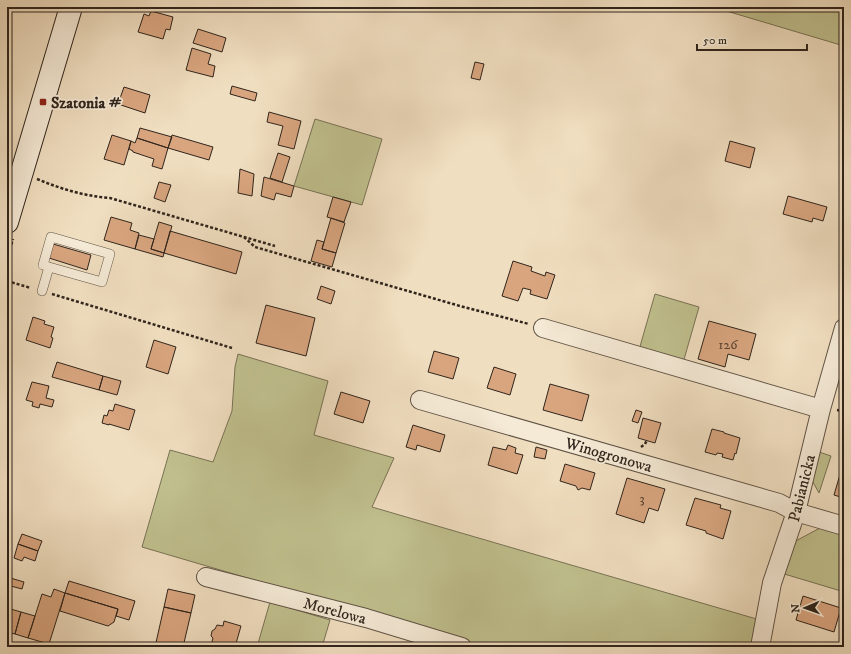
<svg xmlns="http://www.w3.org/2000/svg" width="851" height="654" font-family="'IM FELL DW Pica',serif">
	<rect width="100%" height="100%" fill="#f0dec0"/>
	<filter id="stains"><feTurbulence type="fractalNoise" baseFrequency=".005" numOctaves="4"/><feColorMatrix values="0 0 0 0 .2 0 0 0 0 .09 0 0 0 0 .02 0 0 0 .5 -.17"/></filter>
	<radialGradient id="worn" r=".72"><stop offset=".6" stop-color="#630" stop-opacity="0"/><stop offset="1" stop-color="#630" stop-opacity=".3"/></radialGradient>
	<path fill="#c0c08e" stroke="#787255" d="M713,7H841L844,8V46Z
		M315,119L382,139L362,205L294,186Z
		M655,294L699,307L683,363L639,350Z
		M238,354L328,381L314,435L394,458L372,507L760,620L752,647H482L142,547L170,450L213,462L232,411L235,367Z
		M816,451L831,456L819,493L809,475Z
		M820,528L844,535V598L841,591L781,573L790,544Z
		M270,602L330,620L322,647H257Z"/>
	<path fill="#d8a57f" stroke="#30251c" d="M151,11L173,17L170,30L166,29L163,39L138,32L144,14L149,16Z
		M198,29L226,38L222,52L193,43Z
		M192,48L211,54L208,64L215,66L213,77L186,70Z
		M475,62L484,64L480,80L471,78Z
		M232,86L257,93L255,101L230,94Z
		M124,87L150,95L145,113L118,104Z
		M269,112L301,121L294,149L278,145L283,126L267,122Z
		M140,128L172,137L168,148L137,138Z
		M112,135L131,141L124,165L104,159Z
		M172,135L213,147L209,160L168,148Z
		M137,138L168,148L162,169L152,166L154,159L133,152V151L129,149L131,141L135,143Z
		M730,141L755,148L750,168L725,161Z
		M278,153L290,157L282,182L270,178Z
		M240,169L254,174L252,196L238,193Z
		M264,177L294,186L291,197L276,193L274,200L261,196Z
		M159,182L171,185L165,202L154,198Z
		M788,196L827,207L823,221L813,218L812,222L783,214Z
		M333,197L351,202L344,222L327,217Z
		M111,217L132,223L130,230L139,233L135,249L104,240Z
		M331,218L345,223L336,253L322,249Z
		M159,222L172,226L164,253L151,249Z
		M170,231L242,252L236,274L164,253Z
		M139,235L154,239L151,249L164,253L163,257L135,249Z
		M317,240L324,242L322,249L336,253L332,267L311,261Z
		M53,244L91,255L87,270L49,258Z
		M513,261L532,267L531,271L545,276L546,272L555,275L547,299L530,294L531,290L523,288L518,301L502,296Z
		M321,286L335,291L331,304L317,299Z
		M266,305L315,318L306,356L256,343Z
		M33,317L45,321L44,324L54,327L51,337L53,338L50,348L26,340Z
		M709,321L756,334L749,360L728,354L725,367L698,359Z
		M154,340L176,347L168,374L146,367Z
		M434,351L459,358L453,379L428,372Z
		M57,362L103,376L99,390L52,377Z
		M494,367L516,374L510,395L487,388Z
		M103,376L121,381L117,395L99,390Z
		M32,382L49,386L46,398L54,400L52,407L40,404L39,408L32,406L33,402L26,400Z
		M550,384L589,395L582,421L543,410Z
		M341,392L370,401L363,423L334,414Z
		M115,404L135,410L129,430L109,424V425L102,423L104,415L107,416L109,410L113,411Z
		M636,410L642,412L638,423L632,421Z
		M643,418L661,423L655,443L638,438Z
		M413,425L445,435L440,452L417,445L416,450L406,447Z
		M712,429L724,432V433L740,438L736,454L735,453L733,460L722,457L723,454L717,453L716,455L705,452Z
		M508,445L516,448L515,453L523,455L517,474L488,465L493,447L506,450Z
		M536,447L547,450L545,459L534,457Z
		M565,464L595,473L590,490L582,488L578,490L576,486L560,481Z
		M841,471L844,472V498L834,495Z
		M627,478L665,489L658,511L649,508L644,523L616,514Z
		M695,498L721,505L720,508L731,511L723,539L706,533V531L686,525Z
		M22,534L42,541L38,551L18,544Z
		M18,544L38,551L35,561L24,557L22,561L14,558Z
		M7,577L24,582L22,589L7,585Z
		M69,581L135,601L129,620L116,616L118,609L65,593Z
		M54,589L65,593L49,644L28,638L42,594L51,597Z
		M168,589L195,595L191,613L164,607Z
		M65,593L118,609L114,622L108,626L60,611Z
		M803,596L841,608L834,632L796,620Z
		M164,607L191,613L183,647H155Z
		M7,608L21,612L15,634L7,632Z
		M21,612L35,616L28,638L15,634Z
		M224,621L241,626L235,647H208L211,645L213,638L211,636L212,631L215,629L217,625L223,626Z"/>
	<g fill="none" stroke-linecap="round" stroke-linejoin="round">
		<defs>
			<path id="service" d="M42,291L49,267L102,282L110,254L51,237L43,265L49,267"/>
			<path id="minor" d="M543,328L821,409
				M420,400L779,503L796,512L844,526
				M206,577L366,618L462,647
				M760,647L772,583L796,512L821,409L844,328"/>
			<path id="secondary" d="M7,222L71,7"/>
		</defs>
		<use href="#service" stroke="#605345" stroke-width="10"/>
		<use href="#minor" stroke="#605345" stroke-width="20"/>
		<use href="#secondary" stroke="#30251c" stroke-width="24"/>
		<path stroke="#30251c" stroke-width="2.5" stroke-dasharray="3 2" stroke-linecap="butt" d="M37,179C61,189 84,196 110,198L275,246
			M244,237L255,247L460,306L529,324
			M7,259L13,239
			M7,281L31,288
			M52,294L232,348
			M837,410L844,411
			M641,447L645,444L647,440"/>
		<use href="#service" stroke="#f5ead6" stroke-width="9"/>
		<use href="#minor" stroke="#f5ead6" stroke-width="18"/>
		<use href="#secondary" stroke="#f5ead6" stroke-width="22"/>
	</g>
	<rect fill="#8f2418" stroke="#f5ead6" stroke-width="1.5" x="39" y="98" width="8" height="8" rx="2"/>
	<g text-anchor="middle" stroke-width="3.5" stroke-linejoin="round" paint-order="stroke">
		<g font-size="14" fill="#5a4535">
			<text x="728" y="349">126</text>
			<text x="642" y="503">3</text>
		</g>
		<g font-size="16" font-weight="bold" fill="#30251c" stroke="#f5ead6" text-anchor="start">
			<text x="51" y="108">Szatonia #</text>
		</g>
		<g font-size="16" fill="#30251c" stroke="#f5ead6">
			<text transform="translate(609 454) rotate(16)" y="6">Winogronowa</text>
			<text transform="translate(801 488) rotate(-76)" y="6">Pabianicka</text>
			<text transform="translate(335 610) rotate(15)" y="6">Morelowa</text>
		</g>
	</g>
	<rect width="851" height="654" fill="none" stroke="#f0dec0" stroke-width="24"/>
	<rect x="8" y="8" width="835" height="638" fill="none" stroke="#30251c" stroke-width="2"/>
	<rect x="12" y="12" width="827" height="630" fill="none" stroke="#30251c"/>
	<g transform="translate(805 608) rotate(268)" stroke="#f5ead6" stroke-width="3" paint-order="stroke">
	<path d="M0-3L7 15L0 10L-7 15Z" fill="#30251c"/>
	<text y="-6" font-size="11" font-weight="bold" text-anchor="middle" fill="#30251c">N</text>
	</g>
	<path d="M697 44v6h110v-6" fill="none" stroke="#30251c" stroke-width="2"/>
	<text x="703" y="44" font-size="12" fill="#30251c" stroke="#f5ead6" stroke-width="3" paint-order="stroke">50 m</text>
	<rect width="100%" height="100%" filter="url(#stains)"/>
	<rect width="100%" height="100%" fill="url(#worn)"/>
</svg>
